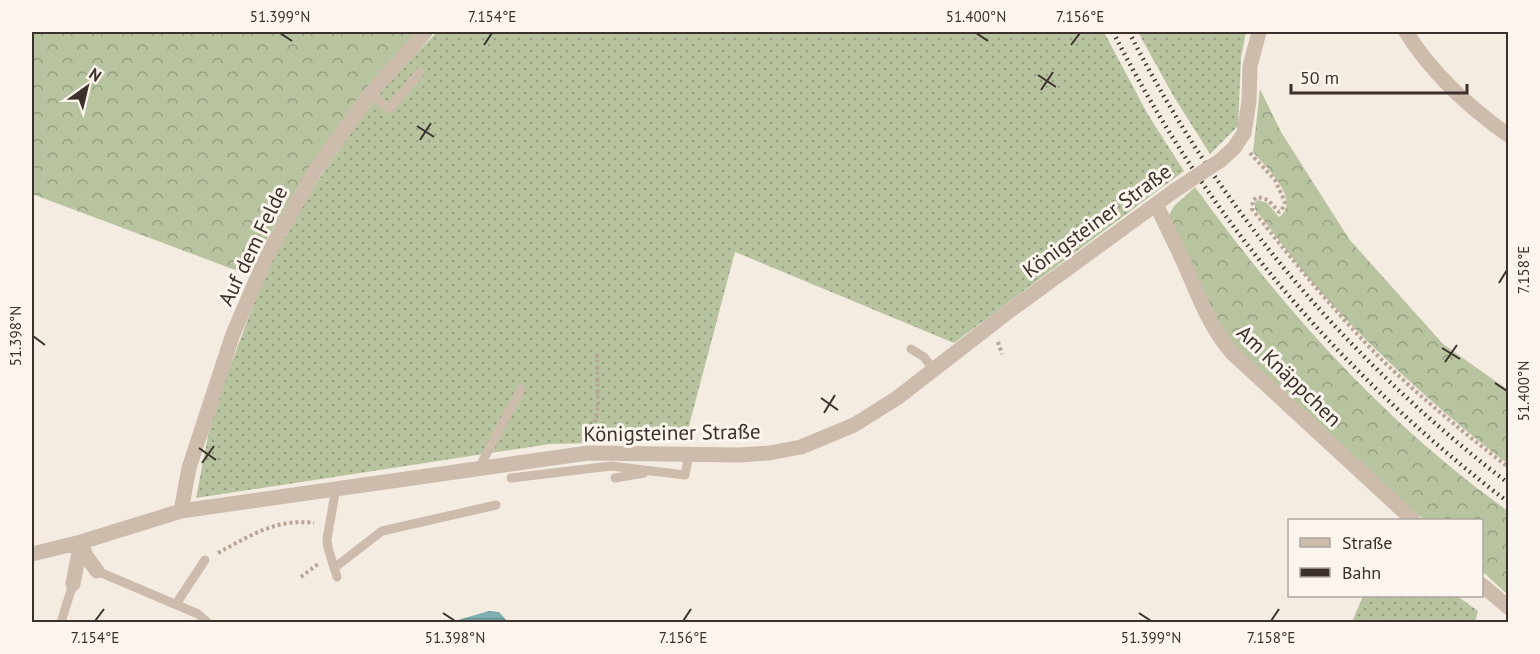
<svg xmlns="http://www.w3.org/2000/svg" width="1540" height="654" font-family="'PT Sans',sans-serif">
	<defs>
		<pattern id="grass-dots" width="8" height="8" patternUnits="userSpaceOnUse" patternTransform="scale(1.5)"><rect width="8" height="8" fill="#b8c4a0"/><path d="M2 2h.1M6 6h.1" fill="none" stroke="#97a083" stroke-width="1.8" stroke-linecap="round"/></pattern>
		<pattern id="forest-crowns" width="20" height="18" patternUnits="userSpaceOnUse" patternTransform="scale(1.5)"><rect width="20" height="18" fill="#b8c4a0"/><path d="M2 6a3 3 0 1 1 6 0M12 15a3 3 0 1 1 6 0" fill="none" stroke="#97a083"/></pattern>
		<pattern id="water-rules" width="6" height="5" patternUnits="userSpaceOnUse" patternTransform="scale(1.5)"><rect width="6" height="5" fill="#7fb0b2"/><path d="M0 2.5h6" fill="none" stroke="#699091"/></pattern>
	</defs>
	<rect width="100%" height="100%" fill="#f4ebe1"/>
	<path fill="url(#grass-dots)" d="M437,32H1104L1147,113L1184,171L954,343L735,252L685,441L550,444L196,498L212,415L273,252L324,171L383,87Z
		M1138,32H1246L1241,58L1238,126L1210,154L1174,97Z
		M1363,596H1457L1478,611L1475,622H1352Z"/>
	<path fill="url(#forest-crowns)" d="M32,32H419L306,173L246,274L32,194Z
		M1260,89L1281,132L1349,239L1443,344L1508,390V464C1435,407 1366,345 1305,274C1288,253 1272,230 1255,209V202L1258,200L1267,203L1279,217C1303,201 1264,165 1253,152Z
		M1195,187C1284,310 1385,423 1508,511V595L1482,571V520H1424L1277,389L1221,335L1169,215L1174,206Z"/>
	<path fill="url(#water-rules)" d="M489,611L499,612L508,622H451Z"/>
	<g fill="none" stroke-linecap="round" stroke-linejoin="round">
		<path stroke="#b9a596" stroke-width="4" stroke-dasharray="3 3" stroke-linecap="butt" d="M1250,153L1275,180L1285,202L1282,210L1279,212L1268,200L1258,197L1253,200L1252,209C1293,261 1334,311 1380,358C1420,397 1464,433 1508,467
			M998,342L1002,354
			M592,434L598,407L597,351
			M218,553C249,536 277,518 314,523
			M301,577L318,564"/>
		<path stroke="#cdbbac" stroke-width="9" d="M370,94L389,109L420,72
			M911,349L924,357L933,369
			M479,468L521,389
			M511,478L611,466L685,475L689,454
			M615,478L644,473
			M336,488L327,539L328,548L337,577
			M334,568L382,531L496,505
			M97,571L198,614L207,622
			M176,604L205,560
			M61,622L73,584"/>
		<path stroke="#cdbbac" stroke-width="15" d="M1406,32C1431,72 1470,108 1508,135
			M1221,160L1234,148L1244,133L1249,101L1250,66L1259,32
			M1156,204C1165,224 1175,243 1184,263C1198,295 1209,326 1232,353L1413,520
			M181,511L189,468L207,413L233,334L267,255L314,172L370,94L425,32
			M32,554L81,542L181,511L588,453L739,455L769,453L801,447L854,425L897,398L1004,315L1174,191
			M73,584L81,542L86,556L97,571
			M1482,585L1508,607"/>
		<path stroke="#3b302b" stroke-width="4.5" stroke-dasharray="1.5 4.5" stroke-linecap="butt" d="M1113,32C1208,219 1341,375 1508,502
			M1129,32C1219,210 1350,362 1508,483"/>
		<path stroke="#cdbbac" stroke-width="15" d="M1174,191L1221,160"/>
	</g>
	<path fill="none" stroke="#3b302b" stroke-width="2" d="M280,33L292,41M976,33L988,41M484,45L492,33M1071,45L1080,33M1038,75L1056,87M1041,90L1053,72M417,126L434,137M420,140L431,123M1499,283L1507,270M33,336L45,345M1442,348L1460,359M1445,362L1457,345M1495,383L1507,391M821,398L838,410M824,413L835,395M199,448L216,460M202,463L214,446M443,613L455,621M1139,613L1151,621M95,621L104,609M683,621L691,609M1271,621L1279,609"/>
	<g text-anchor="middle" stroke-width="6" stroke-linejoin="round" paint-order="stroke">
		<g font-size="21" fill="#3b302b" stroke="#fbf5ee">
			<text transform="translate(1097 221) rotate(-36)" y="7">Königsteiner Straße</text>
			<text transform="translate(253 246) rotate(-64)" y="7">Auf dem Felde</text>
			<text transform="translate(1289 376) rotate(44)" y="7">Am Knäppchen</text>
			<text transform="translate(672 433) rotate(-1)" y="7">Königsteiner Straße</text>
		</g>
	</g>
	<rect width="1540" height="654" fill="none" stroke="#fbf5ee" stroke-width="66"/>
	<rect x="1288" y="519" width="195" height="78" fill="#fbf5ee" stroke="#aea6a0" stroke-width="1.5"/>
	<rect x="1300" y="538" width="30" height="9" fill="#cdbbac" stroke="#aea6a0" stroke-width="1.5"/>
	<text x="1342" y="549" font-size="18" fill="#3b302b">Straße</text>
	<rect x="1300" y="568" width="30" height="9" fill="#3b302b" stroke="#aea6a0" stroke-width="1.5"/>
	<text x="1342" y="579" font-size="18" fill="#3b302b">Bahn</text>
	<g transform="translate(87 87) rotate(34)" stroke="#fbf5ee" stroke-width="4.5" paint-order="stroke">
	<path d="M0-4.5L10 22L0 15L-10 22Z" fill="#3b302b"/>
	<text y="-9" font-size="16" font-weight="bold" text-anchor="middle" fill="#3b302b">N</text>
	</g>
	<path d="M1291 84v9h176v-9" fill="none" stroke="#3b302b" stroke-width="3"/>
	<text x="1300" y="84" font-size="18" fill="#3b302b" stroke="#fbf5ee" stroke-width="4.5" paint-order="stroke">50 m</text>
	<rect x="33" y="33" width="1474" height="588" fill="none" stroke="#3b302b" stroke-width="2"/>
	<g font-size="15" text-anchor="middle" fill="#3b302b">
		<text x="280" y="22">51.399°N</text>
		<text x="492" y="22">7.154°E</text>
		<text x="976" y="22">51.400°N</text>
		<text x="1080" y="22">7.156°E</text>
		<text transform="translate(1524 270) rotate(-90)" y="5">7.158°E</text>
		<text transform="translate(16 336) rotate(-90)" y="5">51.398°N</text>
		<text transform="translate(1524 391) rotate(-90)" y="5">51.400°N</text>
		<text x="95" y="643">7.154°E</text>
		<text x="455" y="643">51.398°N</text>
		<text x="683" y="643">7.156°E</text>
		<text x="1151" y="643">51.399°N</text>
		<text x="1271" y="643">7.158°E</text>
	</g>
</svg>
